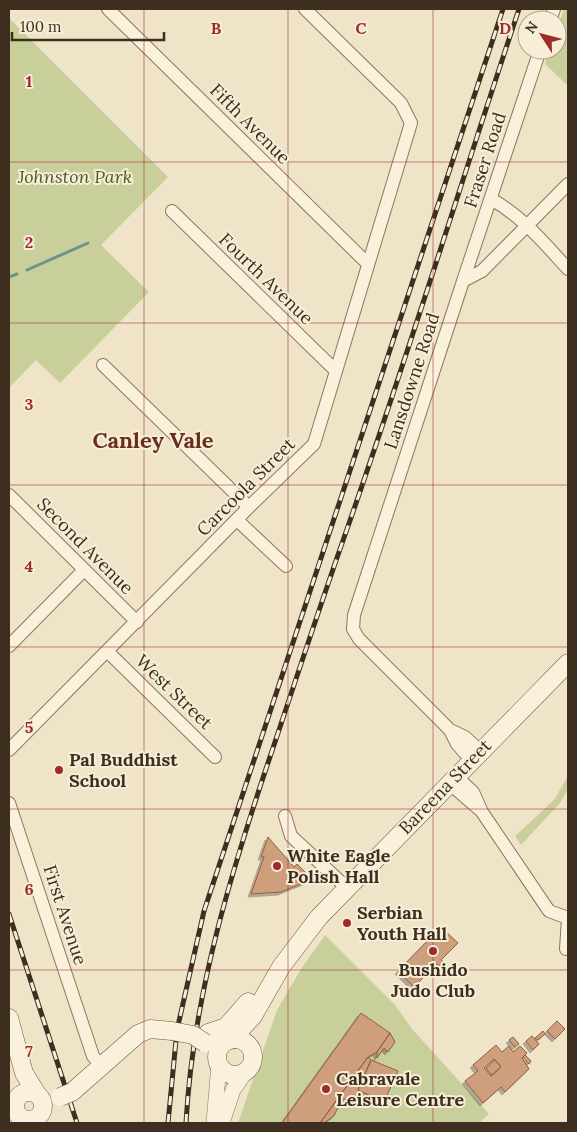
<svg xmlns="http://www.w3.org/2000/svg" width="577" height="1132" font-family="Lora,serif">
	<defs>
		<filter id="shadow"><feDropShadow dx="-3" dy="3" stdDeviation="0" flood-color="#0004"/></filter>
	</defs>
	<rect width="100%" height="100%" fill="#f0e4c8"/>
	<path fill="#c9cf9b" d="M564,9H568V86L545,64L550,50H557V29Z
		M9,18L168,177L101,245L149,292L60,383L36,360L9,388Z
		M568,776V790L560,803L521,845L515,836L554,800Z
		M325,935L394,1004L413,1030L489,1114L479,1123H238L277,1010L301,969Z"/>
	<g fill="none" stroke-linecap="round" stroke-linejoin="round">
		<path stroke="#6f938a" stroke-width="3" d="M27,270L88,243
			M9,277L17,274"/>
	</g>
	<path fill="#cf9f7d" stroke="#8d5f41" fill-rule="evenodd" filter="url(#shadow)" d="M268,837L294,867L297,864L310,877L308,881L281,892L251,894L264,857H261Z
		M441,927L458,943L441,960L445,963L441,967L437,964L414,987L398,971Z
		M361,1013L390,1033L377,1052L368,1057L320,1123H282Z
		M557,1021L565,1029L555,1039L547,1031Z
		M543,1031L545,1034L538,1040L535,1038Z
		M390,1033L395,1042L388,1052L384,1048L377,1058V1052Z
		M532,1036L539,1044L533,1050L526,1041Z
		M513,1037L519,1044L515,1047L509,1040Z
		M496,1045L502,1052L509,1046L513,1052L520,1046L527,1053L522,1058L529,1069L505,1092L501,1087L483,1103L465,1081L478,1071L473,1065ZM494,1059L501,1067L491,1076L484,1068Z
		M525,1055L531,1061L529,1064L523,1057Z
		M368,1057L371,1060L358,1090L368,1095L357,1100L356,1103L348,1098L341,1101L334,1116L324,1123H320Z
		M371,1060L398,1071L384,1102L358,1090Z
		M495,1060L501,1067L492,1075L486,1068Z"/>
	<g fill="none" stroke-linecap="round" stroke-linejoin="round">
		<defs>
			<path id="minor" d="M108,9L368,264
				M550,20L554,9
				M491,199C522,216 544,243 568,269
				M172,211L336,371
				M463,281L540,50
				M103,365L249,507
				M9,495L137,622
				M237,520L286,566
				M9,646L84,570
				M108,652L215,757
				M450,730L465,737L480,751
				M9,750L249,507L314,444L411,123L401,103L305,9
				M471,760L457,744L450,730L359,639L353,629L354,615L463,281L482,271L568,184
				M456,776L473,792L482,812L549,911L568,918L566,949
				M449,783L480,810
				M9,803L85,1032L93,1056L101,1066
				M285,816L291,836L346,887"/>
			<path id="tertiary" d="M214,1123L219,1064
				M222,1123L233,1090L247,1070"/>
			<path id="secondary" d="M9,1018L24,1073L37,1094
				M208,1033L226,1027L248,1002
				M217 1057a18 18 0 1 1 36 0a18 18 0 1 1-36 0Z
				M231,1040L253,1016L281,967L319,917L568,663
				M15 1106a14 14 0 1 1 28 0a14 14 0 1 1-28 0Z
				M72,1092L138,1034L150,1029L172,1031"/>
		</defs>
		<use href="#minor" stroke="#8d765c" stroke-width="14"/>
		<use href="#tertiary" stroke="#8d765c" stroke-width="16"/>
		<use href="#secondary" stroke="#6f573f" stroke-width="19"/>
		<use href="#minor" stroke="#faf1dc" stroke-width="12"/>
		<use href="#tertiary" stroke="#faf1dc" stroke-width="15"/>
		<use href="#secondary" stroke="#faf1dc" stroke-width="18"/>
		<defs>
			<path id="rail" d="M9,914L77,1123
				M168,1123L177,1030L204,911L503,9
				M186,1123C193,994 232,869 273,748C297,676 321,603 346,532C407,358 461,183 519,9"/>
		</defs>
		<use href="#rail" stroke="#3d2e20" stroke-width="5"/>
		<use href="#rail" stroke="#f7eed8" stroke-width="3" stroke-dasharray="9" stroke-linecap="butt"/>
		<defs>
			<path id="secondary-bridge" d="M172,1031L193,1035L205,1043
				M60,1097L72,1092"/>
		</defs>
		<use href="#secondary-bridge" stroke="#6f573f" stroke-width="19" stroke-linecap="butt"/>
		<use href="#secondary-bridge" stroke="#faf1dc" stroke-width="18"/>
	</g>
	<path fill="none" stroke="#9e2a2b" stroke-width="1" stroke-opacity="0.55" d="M144,9V1123M288,9V1123M433,9V1123M9,162H568M9,323H568M9,485H568M9,647H568M9,809H568M9,970H568"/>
	<g fill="#9e2a2b" stroke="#f7eed8" stroke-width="2">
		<circle cx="59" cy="770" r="5"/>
		<circle cx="277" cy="866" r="5"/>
		<circle cx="347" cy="923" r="5"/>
		<circle cx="433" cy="951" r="5"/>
		<circle cx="326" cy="1089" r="5"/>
	</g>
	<g text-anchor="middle" stroke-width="4" stroke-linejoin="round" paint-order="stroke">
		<g font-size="18" fill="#3d2e20" stroke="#f7eed8">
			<text transform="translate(250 124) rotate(45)" y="6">Fifth Avenue</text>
			<text transform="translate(485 160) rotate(-72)" y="6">Fraser Road</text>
			<text transform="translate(266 279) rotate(44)" y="6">Fourth Avenue</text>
			<text transform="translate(412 381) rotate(-72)" y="6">Lansdowne Road</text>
			<text transform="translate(246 487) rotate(-45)" y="6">Carcoola Street</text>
			<text transform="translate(85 546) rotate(45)" y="6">Second Avenue</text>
			<text transform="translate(174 692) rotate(44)" y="6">West Street</text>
			<text transform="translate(445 787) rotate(-46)" y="6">Bareena Street</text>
			<text transform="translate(65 915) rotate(72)" y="6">First Avenue</text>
		</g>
		<g font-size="18" font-style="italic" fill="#4d5a26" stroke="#f7eed8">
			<text x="75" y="183">Johnston Park</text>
		</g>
		<g font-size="18" font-weight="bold" fill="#3d2e20" stroke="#f7eed8" text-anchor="start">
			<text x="69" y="766">Pal Buddhist<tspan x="69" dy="21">School</tspan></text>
			<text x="287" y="862">White Eagle<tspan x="287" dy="21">Polish Hall</tspan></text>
			<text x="357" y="919">Serbian<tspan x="357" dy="21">Youth Hall</tspan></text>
			<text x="433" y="976" text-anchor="middle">Bushido<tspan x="433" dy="21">Judo Club</tspan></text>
			<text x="336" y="1085">Cabravale<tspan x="336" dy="21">Leisure Centre</tspan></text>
		</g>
		<g font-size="22" font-weight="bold" fill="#6b2e1e" stroke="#f7eed8">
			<text x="153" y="448">Canley Vale</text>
		</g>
	</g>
	<g font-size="16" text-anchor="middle" font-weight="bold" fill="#9e2a2b" stroke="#f7eed8" stroke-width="4" stroke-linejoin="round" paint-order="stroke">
		<text x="216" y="34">B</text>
		<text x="361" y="34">C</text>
		<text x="505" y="34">D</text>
		<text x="29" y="87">1</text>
		<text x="29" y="248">2</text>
		<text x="29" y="410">3</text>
		<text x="29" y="572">4</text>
		<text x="29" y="733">5</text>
		<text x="29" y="895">6</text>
		<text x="29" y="1057">7</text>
	</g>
	<rect width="577" height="1132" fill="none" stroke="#3d2e20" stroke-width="20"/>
	<g transform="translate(542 35) rotate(306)"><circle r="24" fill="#f7eed8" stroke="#ada18e"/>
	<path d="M0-4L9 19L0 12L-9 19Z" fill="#9e2a2b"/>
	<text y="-8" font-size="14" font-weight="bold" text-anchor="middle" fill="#3d2e20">N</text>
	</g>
	<path d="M12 32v8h152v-8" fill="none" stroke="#3d2e20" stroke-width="2.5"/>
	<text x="20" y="32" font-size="15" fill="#3d2e20" stroke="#f7eed8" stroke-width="4" paint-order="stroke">100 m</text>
</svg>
